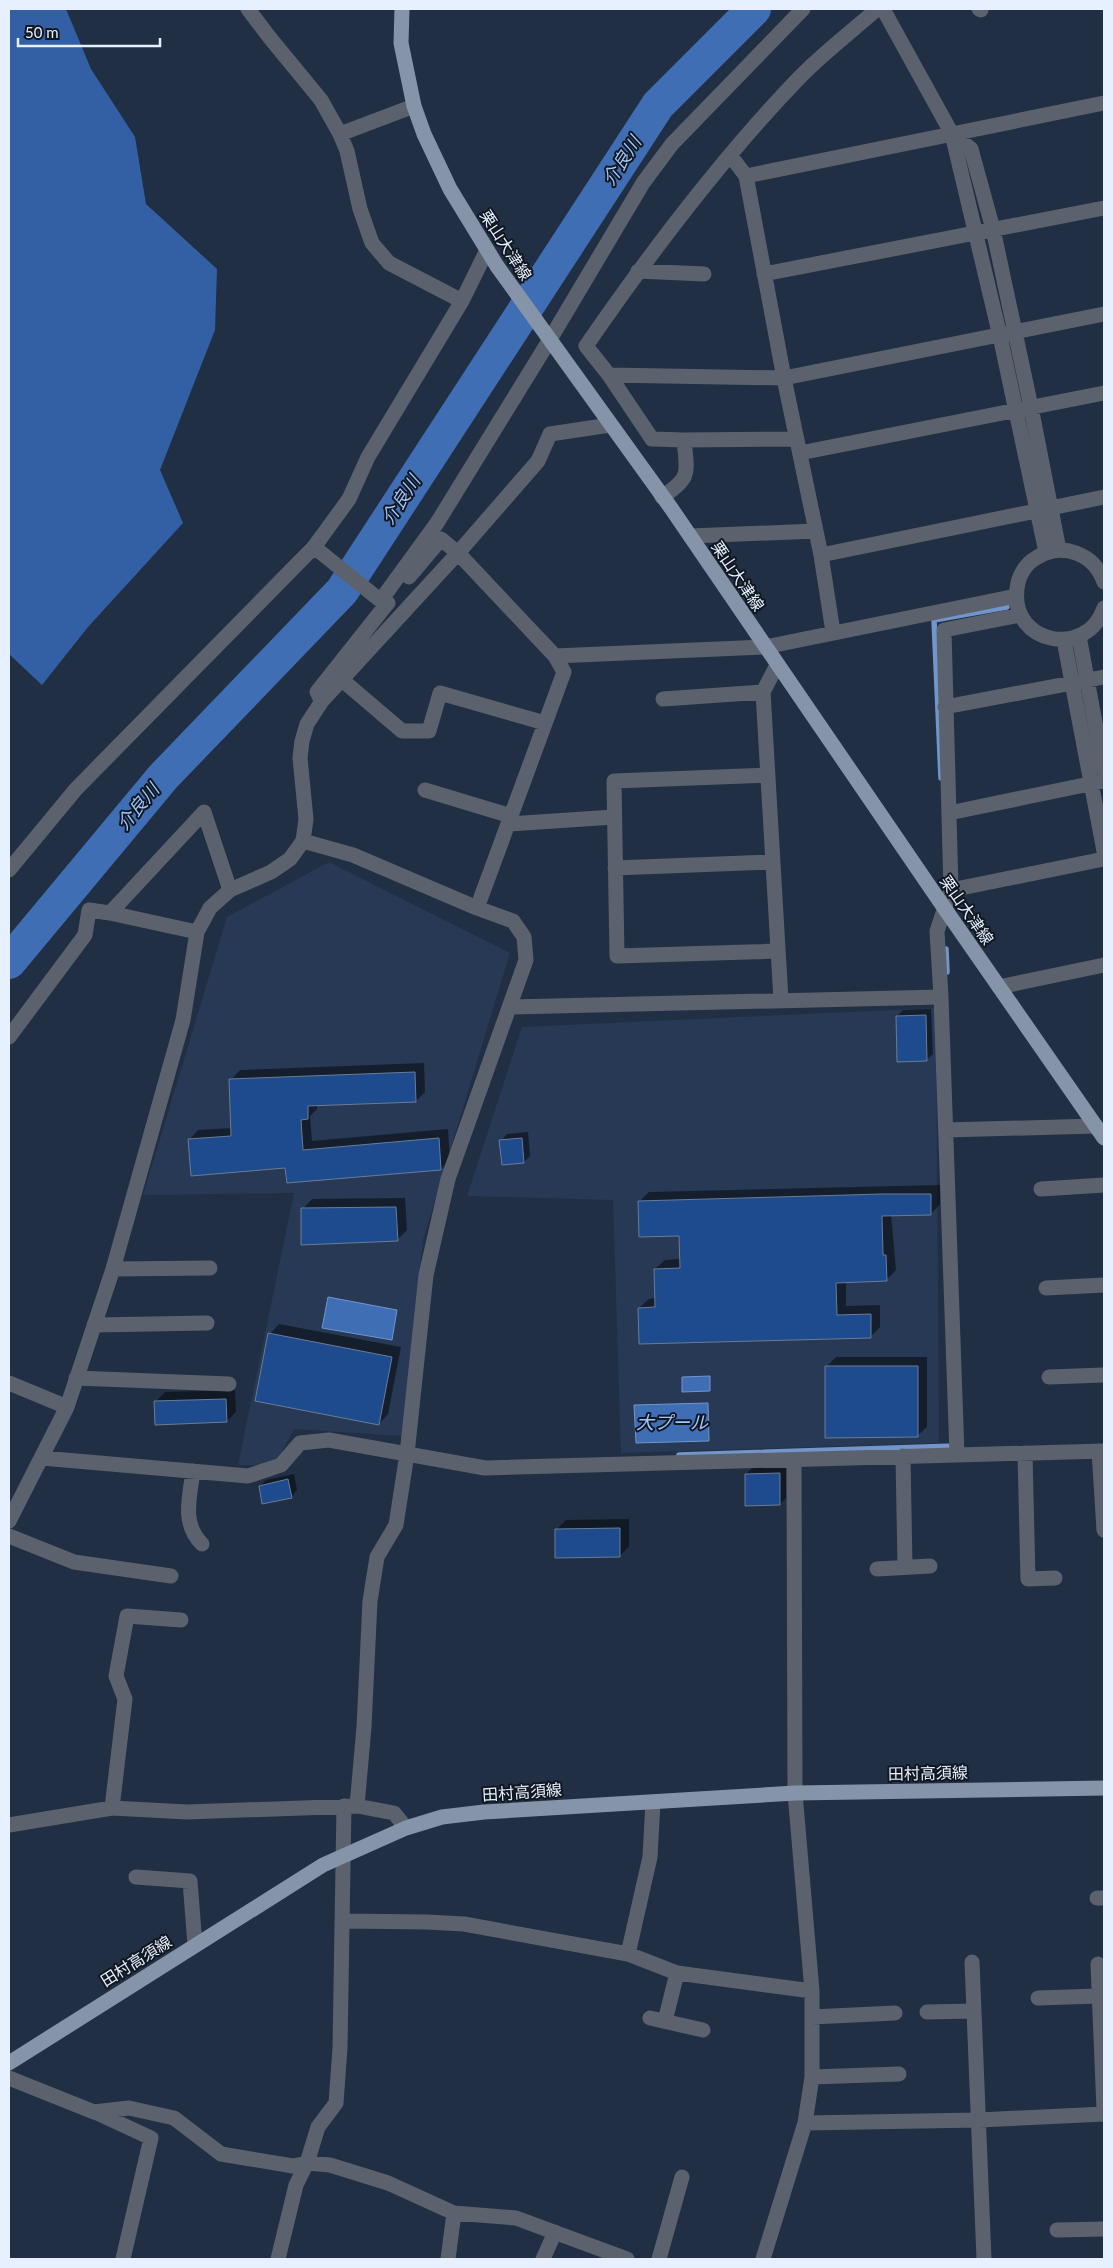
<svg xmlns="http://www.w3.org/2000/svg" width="1113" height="2268" font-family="Lato,'Noto Sans JP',sans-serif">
	<rect width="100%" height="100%" fill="#212f44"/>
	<path fill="#273954" d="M329,862L510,953L423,1240L402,1436L294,1429L275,1465H238L294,1193L143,1195L227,917Z
		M936,1008L939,1443L621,1453L613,1200L467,1196L522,1027Z"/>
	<path fill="#3360a4" d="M9,9H66L91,69L135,137L146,204L217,269L215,330L160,470L183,523L88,627L42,685L9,654Z"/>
	<path fill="#406eb4" stroke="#7295ca" d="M328,1297L397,1310L392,1340L322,1328Z
		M710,1376V1391L682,1392V1377Z
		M708,1403L709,1441L636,1443L634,1405Z"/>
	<path fill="#0007" d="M931,1009L933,1054L926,1060L897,1016L903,1010Z
		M424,1063L425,1092L416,1101L317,1105V1109L310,1116L312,1141L448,1129L450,1160L441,1169L287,1166L189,1140L198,1130L232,1128L231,1080L240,1070Z
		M528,1132L530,1156L524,1162L501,1141L507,1134Z
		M940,1185V1204L931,1214H891L896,1270L886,1280L846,1281V1306L880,1305V1327L871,1336L639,1308L649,1299L656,1298L655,1269L665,1260L681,1259L680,1234L640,1201L649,1192Z
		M405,1198L407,1230L397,1240L303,1209L312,1199Z
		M279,1324L401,1347L388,1414L379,1424L270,1334Z
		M836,1357H927V1427L917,1436L826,1367Z
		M235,1390L236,1412L227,1421L155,1402L165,1392Z
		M786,1467V1498L780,1504L746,1474L752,1468Z
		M294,1474L297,1490L291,1497L260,1486L266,1480Z
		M629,1519V1546L620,1556L556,1530L566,1520Z"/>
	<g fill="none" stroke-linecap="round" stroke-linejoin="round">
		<path stroke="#7295ca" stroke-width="5.5" d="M941,778L934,620L1007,607
			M946,949L947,972
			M679,1455L955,1446"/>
		<path stroke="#406eb4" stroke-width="34" d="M9,962L163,777L342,591L658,105L754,9"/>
	</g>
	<path fill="#1e4b8d" stroke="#6b7c94" d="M926,1015L927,1061L897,1062L896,1016Z
		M415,1072L416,1102L308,1106V1119L301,1120L303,1150L439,1138L441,1170L287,1183L285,1168L191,1176L188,1139L231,1136L229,1079Z
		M522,1138L524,1163L502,1165L499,1140Z
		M882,1194H931V1215L882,1216L883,1255H886L887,1281L836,1283L837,1315L871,1314V1338L639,1344L638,1308L655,1307L654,1269L680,1268L679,1236L639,1237L638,1201Z
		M396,1207L398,1241L301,1245V1208Z
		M268,1333L392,1357L379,1425L255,1401Z
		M825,1366H918V1437L825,1438Z
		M226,1399L227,1422L155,1425L154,1401Z
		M780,1473V1505L745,1506V1474Z
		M288,1479L292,1498L262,1504L259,1486Z
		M620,1528V1557L555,1558V1529Z"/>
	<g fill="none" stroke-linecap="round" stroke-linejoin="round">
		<path stroke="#5b626d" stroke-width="15" d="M883,9L952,134L1000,336L1046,552
			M979,9L981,10
			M340,134L414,106
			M952,134L971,149L993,229L1031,407L1059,550
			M730,155L746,176L784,378L821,555L833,632
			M746,176L1104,103
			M638,271L704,274
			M764,274L1104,208
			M462,301L487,250
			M609,375L784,378L1104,314
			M684,440L796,439
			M800,453L1104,393
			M662,497C692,477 687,473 684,440L652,439L609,375L586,346C650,253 719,161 798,79C822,54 851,32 877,9
			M690,536L816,531
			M314,547L386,605L388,603
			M821,555L1104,497
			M409,577L441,539L458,553L555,656L564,672L477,908
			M1104,582C1099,568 1090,558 1076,553C1062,548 1048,550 1036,558C1025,564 1018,577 1017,589C1010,644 1087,659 1104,608
			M381,600L437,523L549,341L643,183L672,144L803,9
			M1079,636L1104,771
			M1064,640L1104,851
			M555,656L765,647L1016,596
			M777,665L763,692L781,1000
			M341,679L402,731H429L440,693L545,723
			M663,699L763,692
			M321,700L317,692L386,605
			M945,707L1104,677
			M768,775L614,781L617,956L778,951
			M425,790L511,816
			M949,813L1104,781
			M509,824L614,817
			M303,841L353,855L477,908L513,921L524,937L526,960L448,1179L426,1275L407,1454L396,1525L377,1557L370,1601L364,1727L357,1806
			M615,868L773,862
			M9,870L76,789L314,547L349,499L368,457L462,301L389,263L372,243L360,209L347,151L340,134L321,100L270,38L248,9
			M951,890L1104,859
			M110,913L197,932
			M999,987L1104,965
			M511,1007L941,997
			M9,1037L85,935L89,910L110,913L204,812L230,890
			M946,1130L1096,1126
			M1041,1189L1104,1185
			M113,1269L210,1268
			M1046,1288L1104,1285
			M94,1325L207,1323
			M1049,1377L1104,1375
			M76,1378L229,1384
			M9,1383L67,1407
			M1099,1451L1104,1530
			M1025,1453L1028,1579L1055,1578
			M957,1455L941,997L937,931L951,890L944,630L1020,615
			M903,1456L905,1567
			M42,1458L248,1476L281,1465L300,1443L329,1440L485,1468L1104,1451
			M193,1471C190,1497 181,1523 202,1544
			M9,1521L67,1407L113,1269L183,1020L197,932L210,908L230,890L271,872L290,859L303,841L306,819L300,758L302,741L307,724L322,701L458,553L538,461L550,434L610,425
			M9,1536L74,1562L171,1576
			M877,1569L930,1566
			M112,1808L125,1699L116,1676L127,1616L181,1620
			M9,1825L112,1808L187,1812L357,1806L394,1813L406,1828
			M136,1877L190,1881L195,1945
			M1097,1898H1104
			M343,1921L427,1922L464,1924L628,1954L677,1973L812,1991
			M628,1954L650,1857L653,1802
			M972,1962L984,2259
			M1098,1964L1104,2110
			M1038,1998L1099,1996
			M927,2012L974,2011
			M812,2017L895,2013
			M650,2018L703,2030
			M665,2021L677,1973
			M812,2077L899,2074
			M9,2078L94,2112L129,2108L174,2118L221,2154L293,2166L307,2163L330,2165L388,2183L454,2213L516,2218L627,2259
			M95,2112L151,2138L123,2259
			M805,2123L979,2120L1104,2114
			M1057,2230L1104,2229
			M278,2259L296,2185L307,2163L318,2127L336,2103L340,2048L344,1806
			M448,2259L454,2213
			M543,2259L555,2232
			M659,2259L682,2177
			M763,2259L805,2123L812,2077V1991L795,1793L794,1460"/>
		<path stroke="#8694aa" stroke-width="15" d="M402,9L401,43L414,106L424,134L450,189L497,266L671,508L945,909L1104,1138
			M9,2063L323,1865L406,1828L442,1817L484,1812L795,1793L1104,1788"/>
	</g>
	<g text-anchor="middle" stroke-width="4" stroke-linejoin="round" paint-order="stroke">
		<g font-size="16" fill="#e7f0fe" stroke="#101720">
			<text transform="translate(506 245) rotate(57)" y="6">栗山大津線</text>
			<text transform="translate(738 576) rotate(56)" y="6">栗山大津線</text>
			<text transform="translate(967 910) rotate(55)" y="6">栗山大津線</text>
			<text transform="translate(928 1773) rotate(-1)" y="6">田村高須線</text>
			<text transform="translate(522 1792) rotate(-4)" y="6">田村高須線</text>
			<text transform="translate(136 1961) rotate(-32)" y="6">田村高須線</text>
		</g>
		<g font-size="18" font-style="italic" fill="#a0c6ff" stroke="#101720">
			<text transform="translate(622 161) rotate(-57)" y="6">介良川</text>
			<text transform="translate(401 500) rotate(-57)" y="6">介良川</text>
			<text transform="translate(138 807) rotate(-50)" y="6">介良川</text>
			<text x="672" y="1429">大プール</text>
		</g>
	</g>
	<rect width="1113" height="2268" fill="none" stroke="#e7f0fe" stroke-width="20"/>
	<path d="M18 38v8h142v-8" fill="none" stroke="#e7f0fe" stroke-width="2.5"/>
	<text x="25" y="38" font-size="15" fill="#e7f0fe" stroke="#101720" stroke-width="4" paint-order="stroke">50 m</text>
</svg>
